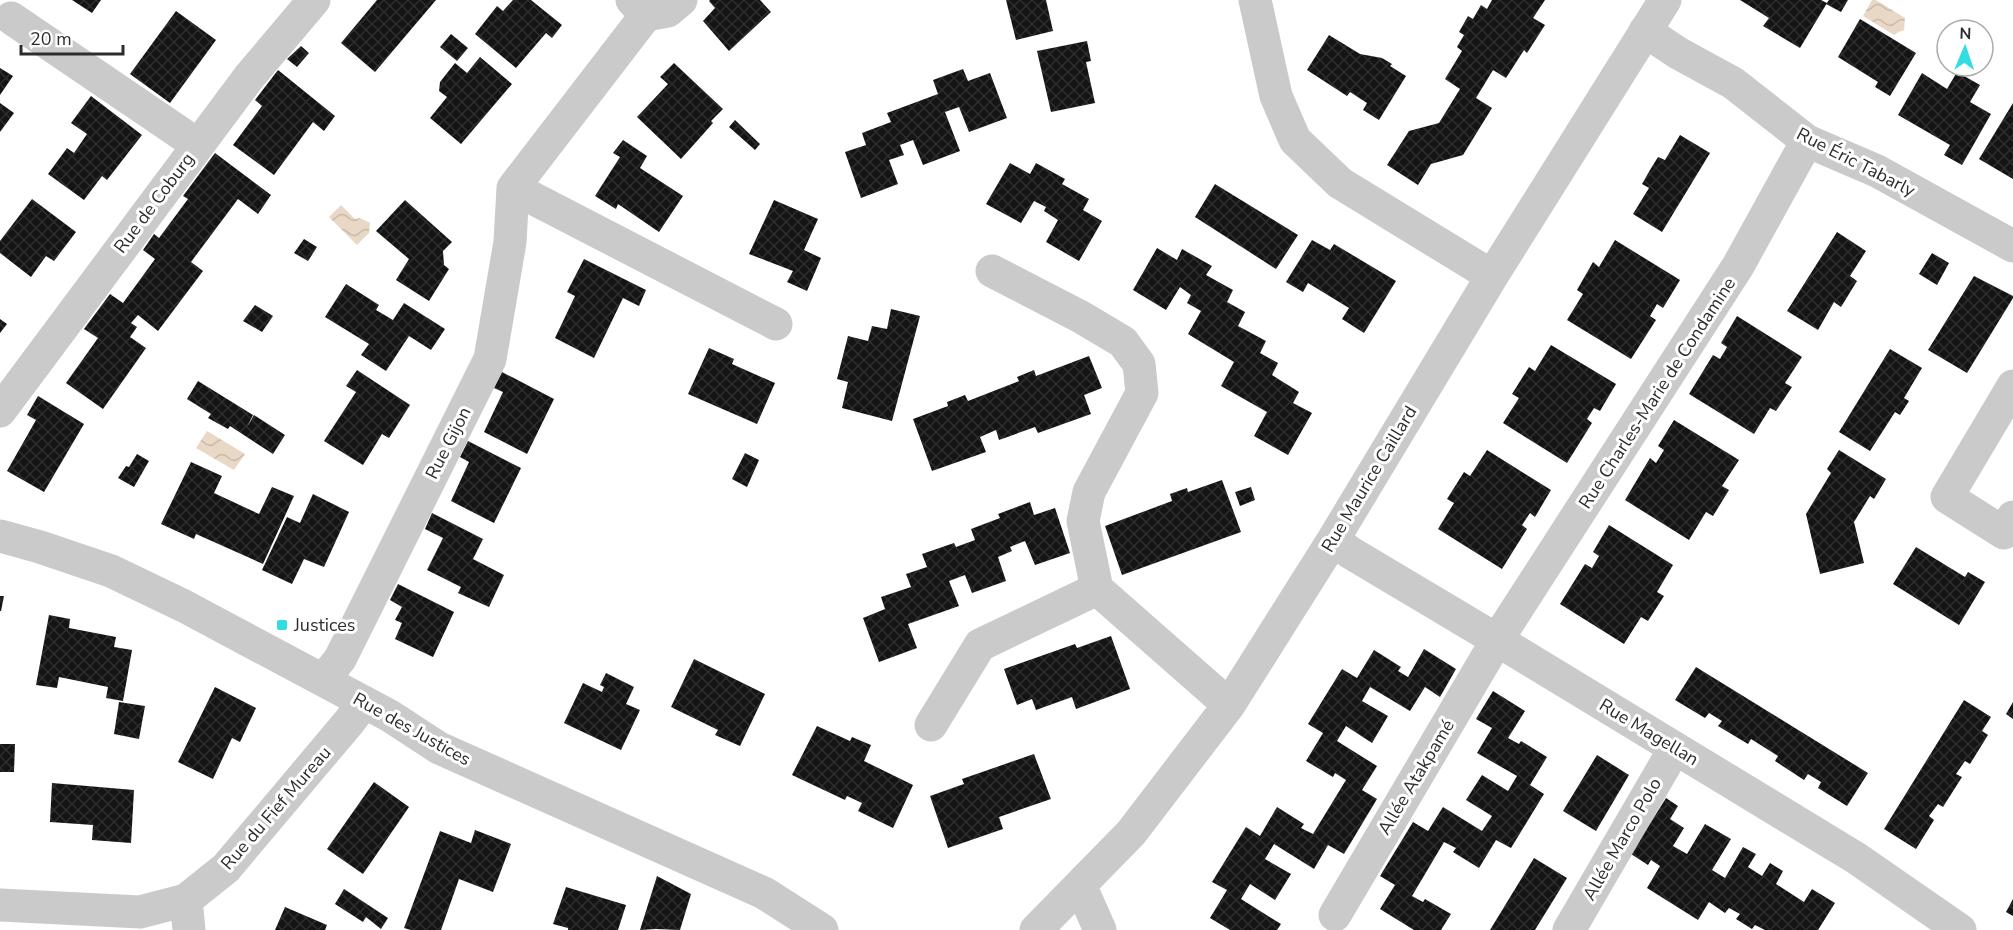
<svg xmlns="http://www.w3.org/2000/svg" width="2013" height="930" font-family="'Nunito Sans',sans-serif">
	<defs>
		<pattern id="water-waves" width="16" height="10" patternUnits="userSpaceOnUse" patternTransform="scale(1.5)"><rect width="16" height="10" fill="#ead8c6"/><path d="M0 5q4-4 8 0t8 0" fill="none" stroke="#c9baaa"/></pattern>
		<pattern id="building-cross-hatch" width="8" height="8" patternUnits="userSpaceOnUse" patternTransform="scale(1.5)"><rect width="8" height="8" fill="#141414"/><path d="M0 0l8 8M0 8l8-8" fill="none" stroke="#2e2e2e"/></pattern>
	</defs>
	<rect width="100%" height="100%" fill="#fff"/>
	<path fill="url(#water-waves)" d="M1872,0H1876L1905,18C1903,38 1908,25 1894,35L1863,16Z
		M341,205L355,219L360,218L370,223L369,233L357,245L329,217Z
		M207,431L245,454L234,470L196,448Z"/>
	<path fill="url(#building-cross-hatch)" d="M72,0H101L92,13Z
		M377,0H436L375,72L341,43Z
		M513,0H531L562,25L552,38L546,33L516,68L475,34L497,6L503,11Z
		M710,0H760L771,12L729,51L703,21L715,8L709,1Z
		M1006,0H1046L1053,31L1016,40Z
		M1492,0H1545L1533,18L1545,25L1527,53L1524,50L1506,78L1493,70L1476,98L1492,108L1463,155L1431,164L1418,185L1387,165L1409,131L1439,123L1460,89L1445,79L1462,51L1457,47L1464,35L1459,32L1468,16L1473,19L1481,5L1487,9Z
		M1740,0H1821L1827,3L1800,48L1763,26L1769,18Z
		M1829,0H1848L1841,12L1826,4Z
		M176,11L216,40L170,103L130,74Z
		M1860,19L1916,53L1890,96L1875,87L1878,82L1838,57Z
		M451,34L468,48L457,61L440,47Z
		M1329,35L1360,54L1382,58L1392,64L1390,66L1406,76L1379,120L1363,110L1367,103L1350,92L1347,96L1307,70Z
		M1087,41L1091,61L1086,62L1095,103L1051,112L1037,51Z
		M301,46L309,53L297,67L287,59Z
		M480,57L512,84L461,144L430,118L447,97L439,91L440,82L455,63L467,73Z
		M674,63L723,109L711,121L713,123L681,159L637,117L668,84L660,77Z
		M0,68L13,76L0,95Z
		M963,69L968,81L990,73L1007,118L969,132L959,107L945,112L960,151L923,165L913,140L900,145L904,155L889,160L898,184L861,198L845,152L866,145L862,133L891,122L887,113L938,94L933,80Z
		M278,70L335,116L324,131L313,122L274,175L233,145L262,106L255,100Z
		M1957,72L1980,85L1970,102L1991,114L1962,165L1944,155L1950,145L1898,115L1922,73L1947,89Z
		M91,96L142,135L107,180L102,176L84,200L48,174L67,148L74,153L87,134L71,123Z
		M0,103L14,113L0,132Z
		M2013,103V179L1979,159Z
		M735,120L760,144L755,150L729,127Z
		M1680,135L1710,153L1662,232L1633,214L1649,188L1642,184L1650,170L1658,157L1665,160Z
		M623,140L647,156L640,168L683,196L659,232L618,204L616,209L595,196L620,157L613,153Z
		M215,153L271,195L258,214L238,199L191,262L203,271L158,331L138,315L131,323L137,327L130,337L146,348L103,409L66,383L98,338L84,329L110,294L123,303L155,259L143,250L154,234L159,238L188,199L183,196Z
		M1010,163L1030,174L1036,163L1065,179L1062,184L1089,199L1083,210L1102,221L1079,261L1046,242L1058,220L1044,211L1046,207L1034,201L1021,223L986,204Z
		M1215,184L1298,235L1276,269L1195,217Z
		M32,199L76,232L54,261L46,256L31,277L0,253V241Z
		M405,200L452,242L443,251L444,265L449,269L429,301L396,280L409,259L376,231Z
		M774,200L818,219L804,250L821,258L807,291L787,282L793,271L749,254Z
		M1837,232L1866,251L1850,276L1857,281L1841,307L1834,302L1818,330L1787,311Z
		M304,239L317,247L308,261L294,253Z
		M1312,240L1330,250L1334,244L1396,281L1364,333L1342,319L1349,308L1308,283L1303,292L1286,282Z
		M1615,240L1680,280L1663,308L1657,304L1650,316L1656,320L1631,359L1567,320L1583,294L1577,290L1593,262L1599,267Z
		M1157,248L1177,260L1182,249L1212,266L1206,275L1233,290L1227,302L1245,312L1238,326L1266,341L1260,353L1278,363L1272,375L1299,392L1293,403L1312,413L1288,455L1254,436L1267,412L1221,386L1234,362L1188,334L1201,311L1187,303L1191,295L1180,287L1166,310L1133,290Z
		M1932,253L1949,263L1937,285L1919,274Z
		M584,259L646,290L639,306L623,298L594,358L555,338L575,296L567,292Z
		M1974,276L2013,296V298L1967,373L1928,350Z
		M346,284L379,305L376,310L393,320L404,303L445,329L431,350L409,336L386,371L361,355L369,344L325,317Z
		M255,305L273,316L262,332L243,321Z
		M891,309L920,316L892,421L842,408L848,382L837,379L848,336L868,341L872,326L887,329Z
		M1737,316L1802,357L1785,383L1792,387L1776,411L1770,408L1754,434L1689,394L1713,355L1720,359L1727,347L1721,343Z
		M0,319L7,324L0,333Z
		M1551,345L1616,384L1600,411L1594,408L1587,419L1592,423L1567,463L1503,423L1519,398L1512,394L1529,367L1535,371Z
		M709,348L734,359L732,364L775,383L757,424L688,394Z
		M1890,349L1922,368L1904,398L1909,401L1900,415L1895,412L1870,451L1839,432Z
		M1089,356L1102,388L1084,395L1091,414L1038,433L1035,427L999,440L996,430L980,437L986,452L932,471L913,419L948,406L947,402L965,395L968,401L1019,381L1017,377L1034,370L1036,376Z
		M357,370L410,405L389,438L382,434L363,465L324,441L356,392L346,386Z
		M502,372L554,399L527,454L484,432L503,392L494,388Z
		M198,381L253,415L247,427L254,415L285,435L273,454L230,426L228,429L208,418L211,414L187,399Z
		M38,396L84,424L44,492L7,471L36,420L27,415Z
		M1674,420L1739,460L1722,486L1729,490L1713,516L1706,512L1689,540L1625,500L1650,458L1656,463L1664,450L1658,446Z
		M468,441L521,468L494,523L451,501L469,462L460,457Z
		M1487,450L1551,490L1535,517L1530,513L1522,525L1527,529L1502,569L1438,529L1454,503L1447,499L1464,472L1470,476Z
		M1839,450L1886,479L1874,499L1870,496L1854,522L1864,563L1820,574L1806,514L1831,473L1827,469Z
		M745,453L759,460L747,487L732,479Z
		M137,454L149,461L134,487L118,478L126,466L129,467Z
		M191,462L222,476L214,493L259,514L272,487L294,496L263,564L196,534L194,539L161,524Z
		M1222,480L1241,532L1122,575L1105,526L1172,501L1170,494L1187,488L1188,492Z
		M1251,487L1255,500L1240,506L1235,492Z
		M313,494L349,512L324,567L304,559L292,584L262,570L287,517L300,523Z
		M1030,502L1034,515L1055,508L1070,553L1035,565L1025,541L1010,547L1012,551L998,557L1006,581L972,593L965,575L949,581L959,606L908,624L917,648L879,662L863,618L885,609L881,597L911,587L906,574L927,567L922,554L954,543L956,547L975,540L971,529L1000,518L998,514Z
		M432,513L483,539L473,559L504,575L489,607L458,593L461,587L427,570L443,538L425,529Z
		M1609,525L1673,565L1657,592L1664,596L1648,621L1641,617L1624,644L1560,604L1585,564L1592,568L1599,556L1593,552Z
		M1916,547L1965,577L1968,572L1985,582L1959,625L1893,584Z
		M398,584L454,612L433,657L395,639L402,623L395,620L402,607L390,600Z
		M0,596H4L1,611H0Z
		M49,615L70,619L69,628L116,637L114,647L132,650L123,701L106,698L108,687L59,677L57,688L36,685Z
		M1111,636L1130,689L1076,709L1072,697L1036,710L1032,699L1017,705L1004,669L1075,644L1077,648Z
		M1424,649L1456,669L1440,697L1425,687L1410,711L1370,687L1362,701L1388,716L1372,743L1346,726L1337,741L1377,766L1362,790L1377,799L1344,854L1328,845L1314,869L1274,844L1265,859L1291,874L1275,900L1250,884L1241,899L1281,924L1277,930H1230L1210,918L1227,890L1212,882L1246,827L1260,836L1277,807L1304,824L1301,828L1313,834L1346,780L1335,773L1333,777L1306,761L1323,733L1308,724L1342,669L1357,678L1374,650L1401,667L1398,671L1408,677Z
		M694,659L765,694L740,746L715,735L718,730L671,707Z
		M1696,667L1868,773L1847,806L1818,788L1821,782L1808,774L1804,780L1775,761L1778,756L1751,739L1748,744L1718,726L1722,721L1709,713L1705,718L1675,700Z
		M606,673L634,687L626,704L640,710L621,750L564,723L583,683L602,692L604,687L600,685Z
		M215,687L256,708L240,742L232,738L213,779L178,762Z
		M1493,691L1525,711L1508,738L1519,744L1521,741L1547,757L1530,785L1544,794L1511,848L1496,840L1479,868L1453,852L1456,848L1444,842L1412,896L1423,902L1425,899L1451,914L1441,930H1414L1380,909L1395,885L1380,876L1413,822L1428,831L1443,807L1482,831L1492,816L1466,800L1482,775L1508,791L1517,776L1477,753L1492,728L1476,719Z
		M1964,700L1991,717L1982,731L1988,735L1970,764L1965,761L1956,774L1962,777L1943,807L1938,804L1929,816L1934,820L1916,849L1884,829Z
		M119,702L145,706L139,739L114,734Z
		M2013,702V719L2006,714Z
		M817,726L850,741L852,737L871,745L864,761L913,785L893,828L858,811L862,803L847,796L845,800L792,775Z
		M0,744H15L14,772H0Z
		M1034,754L1051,799L999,817L1003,829L948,848L930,796L964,784L962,779Z
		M1597,755L1629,775L1596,831L1563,811Z
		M374,782L409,807L363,874L327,849Z
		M52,783L134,790L131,843L92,840L93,825L50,822Z
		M1666,798L1678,806L1670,819L1684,828L1673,846L1687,854L1705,824L1731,839L1712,870L1725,878L1743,847L1756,854L1748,867L1762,876L1770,863L1783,871L1776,884L1804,902L1812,889L1835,903L1818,930H1765L1755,925L1752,929L1736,919L1740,914L1729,908L1725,913L1709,902L1698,920L1647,888L1660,866L1651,860L1648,865L1631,854Z
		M475,830L511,844L493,892L459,879L441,930H411L404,928L440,831L471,843Z
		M1534,858L1567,878L1535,930H1490Z
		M657,876L691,894L680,930L656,929L640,930Z
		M566,887L626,905L618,930H568V928L553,924Z
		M344,889L388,918L381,929L366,917L363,922L335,904Z
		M2013,899V916L2006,912Z
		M285,907L327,925L325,930H275Z"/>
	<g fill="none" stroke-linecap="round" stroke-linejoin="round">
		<path stroke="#cacaca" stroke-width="33" d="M1255,0L1276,96L1295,140L1340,183L1492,276
			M646,15L668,11L681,0
			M11,18L198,145
			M1645,31L1678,53L1733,83L1807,141L1877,171L2013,246
			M513,188L776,324
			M992,271L1081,317L1123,342L1139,364L1142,393L1089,492L1083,521L1097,589L1229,705
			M2013,386L1947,497L2004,533L2013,517
			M0,411L249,77L314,0
			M0,536L40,547L111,571L184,606L390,716L439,748L764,893L822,930
			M1333,540L1351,553L1497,640L1856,858L1960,930
			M324,679L340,659L490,359L510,242L513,188L646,15L632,0
			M931,725L980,645L1097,589
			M1080,885L1100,930
			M186,900L189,930
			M0,905L140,912L186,900L226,868L349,722L364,702
			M1335,915L1497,640L1738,266L1807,141
			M1036,930L1131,833L1229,705L1333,540L1492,276L1665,0
			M1569,930L1675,748"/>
	</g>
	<rect fill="#31dde2" stroke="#fff" stroke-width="2" x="276" y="619" width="12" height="12" rx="3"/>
	<g text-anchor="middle" stroke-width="6" stroke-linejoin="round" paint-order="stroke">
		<g font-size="18" fill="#2d2d2d" stroke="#fff">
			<text transform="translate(1856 162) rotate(27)" y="6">Rue Éric Tabarly</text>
			<text transform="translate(154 203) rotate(-53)" y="6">Rue de Coburg</text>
			<text transform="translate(1657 393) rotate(-57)" y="6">Rue Charles-Marie de Condamine</text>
			<text transform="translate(448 443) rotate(-63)" y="6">Rue Gijon</text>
			<text transform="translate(1369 479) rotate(-59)" y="6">Rue Maurice Caillard</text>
			<text transform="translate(412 729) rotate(29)" y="6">Rue des Justices</text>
			<text transform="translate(1649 732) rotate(31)" y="6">Rue Magellan</text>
			<text transform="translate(1416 777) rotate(-59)" y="6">Allée Atakpamé</text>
			<text transform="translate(276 808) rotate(-49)" y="6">Rue du Fief Mureau</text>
			<text transform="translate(1622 839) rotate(-60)" y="6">Allée Marco Polo</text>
		</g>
		<g font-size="18" fill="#2d2d2d" stroke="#fff" text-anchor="start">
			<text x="294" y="631">Justices</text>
		</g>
	</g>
	<g transform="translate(1965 48) rotate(2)"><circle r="28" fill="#ffffff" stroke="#ababab" stroke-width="1.5"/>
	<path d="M0-4.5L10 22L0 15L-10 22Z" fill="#31dde2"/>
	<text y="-9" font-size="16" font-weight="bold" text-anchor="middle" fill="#2d2d2d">N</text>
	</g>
	<path d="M21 45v9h102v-9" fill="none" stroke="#2d2d2d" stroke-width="3"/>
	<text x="30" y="45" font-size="18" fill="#2d2d2d" stroke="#ffffff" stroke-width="4.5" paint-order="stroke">20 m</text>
</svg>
